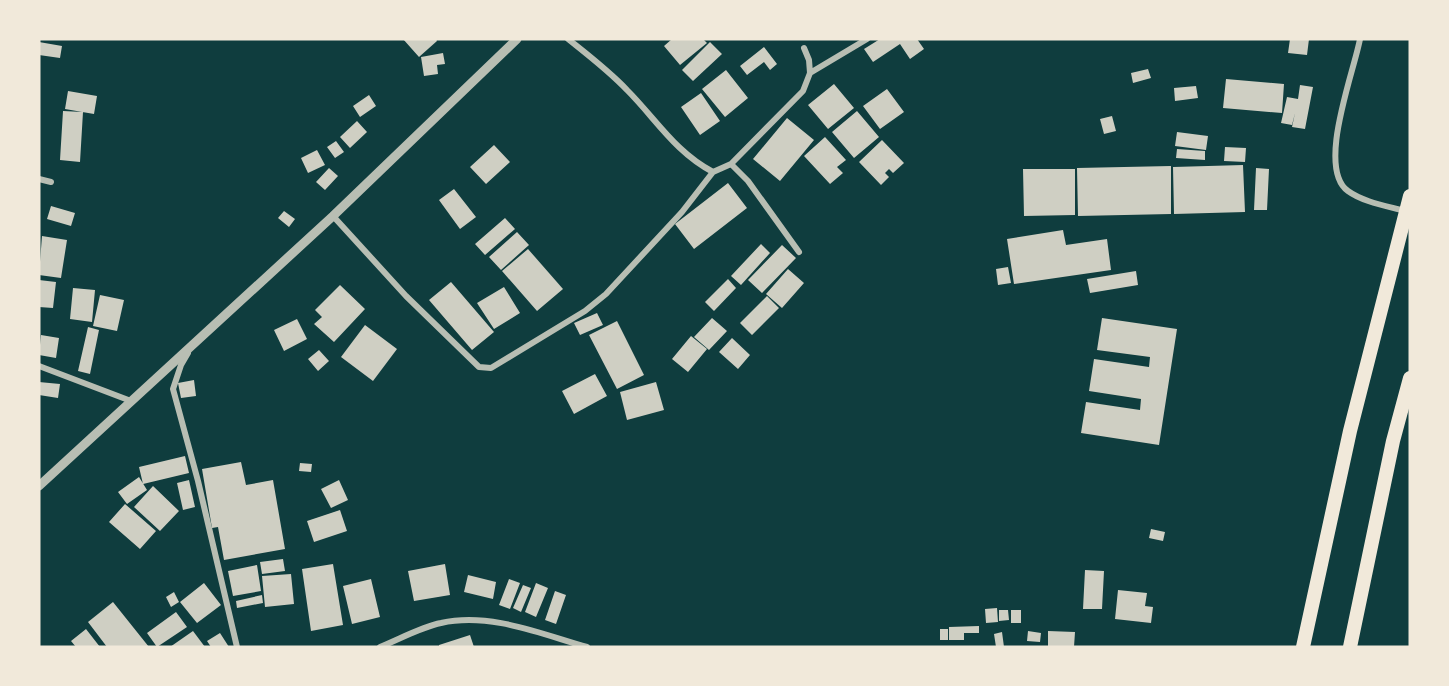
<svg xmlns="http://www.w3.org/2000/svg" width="1449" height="686" font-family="'Fira Sans',sans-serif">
	<rect width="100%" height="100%" fill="#0f3d3e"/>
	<path fill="#cfcfc3" d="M403,39H436L437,41L419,57Z
		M672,39H703L707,43L680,65L664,46Z
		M880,39H917L924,49L910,59L900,44L873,62L864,49Z
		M1290,39H1309L1307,55L1288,53Z
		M39,42L62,46L60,58L39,55Z
		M710,42L722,54L693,81L682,70Z
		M764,47L777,64L770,70L764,62L747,75L740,66Z
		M443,53L445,64L437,65L438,74L424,76L421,57Z
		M1148,69L1151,78L1133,83L1131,73Z
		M726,70L748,98L725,117L702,89Z
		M1226,79L1284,84L1282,113L1223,108Z
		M834,84L854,108L828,129L808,105Z
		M1300,85L1313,87L1305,129L1292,127L1295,113L1292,125L1281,123L1287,97L1298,99Z
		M1196,86L1198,98L1175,101L1174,88Z
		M887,89L904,112L880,129L863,106Z
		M68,91L97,96L94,114L65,109Z
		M701,93L720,121L700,135L681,107Z
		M369,95L376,106L360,117L353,106Z
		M63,111L83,112L80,162L60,160Z
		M857,111L879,137L854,158L832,132Z
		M1112,116L1116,131L1104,134L1100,119Z
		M787,118L814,140L780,181L753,159Z
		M357,121L367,132L350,148L340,137Z
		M1177,132L1208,136L1206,150L1175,146Z
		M825,137L846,160L837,167L843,173L830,184L804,156Z
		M882,140L904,163L893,173L889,169L885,173L889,177L881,185L859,162Z
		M336,141L344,152L335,158L327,147Z
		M494,145L510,162L486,184L470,167Z
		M1225,147L1246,148L1245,162L1224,161Z
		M1177,149L1205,151V160L1176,158Z
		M317,150L325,165L308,173L301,158Z
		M1243,165L1245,212L1174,214L1173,167Z
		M1171,166V214L1078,216L1077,168Z
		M329,168L338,176L325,190L316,182Z
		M1256,168L1269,169L1267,210H1254Z
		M1023,169H1075V215L1024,216Z
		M728,183L747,208L694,249L675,224Z
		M454,189L476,217L460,229L439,200Z
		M51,206L75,213L71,226L47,219Z
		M284,211L295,219L289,227L278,218Z
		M505,218L515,229L485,255L475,244Z
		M1063,230L1066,245L1107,239L1111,270L1014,284L1007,239Z
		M517,232L529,245L501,270L489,257Z
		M42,236L67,240L61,278L39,275Z
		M761,244L770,253L741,285L731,276Z
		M782,245L796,258L762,293L748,280Z
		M528,249L563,289L537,311L502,271Z
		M1008,267L1011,283L998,285L996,269Z
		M788,269L804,283L782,308L766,294Z
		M1136,271L1138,285L1090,293L1087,279Z
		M728,279L736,288L714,311L705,302Z
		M39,280L56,282L53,308L39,307Z
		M451,282L494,332L472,350L429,300Z
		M340,285L365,309L334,342L314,324L322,317L315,310Z
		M504,287L520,313L494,329L477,303Z
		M73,288L95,290L92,322L70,319Z
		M100,295L124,300L117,331L93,326Z
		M767,296L779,308L752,335L740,323Z
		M597,313L603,325L580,335L574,323Z
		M712,318L727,331L709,350L694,337Z
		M1102,318L1177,329L1159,445L1081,433L1086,402L1140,410L1141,399L1089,391L1094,359L1149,367L1150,357L1097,350Z
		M297,319L307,339L284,351L274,330Z
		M617,321L644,375L617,389L589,335Z
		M365,325L397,349L373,381L341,357Z
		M88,327L99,330L90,374L78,371Z
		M41,335L59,338L56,358L39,355Z
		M691,336L707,349L688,372L672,359Z
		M732,338L750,355L738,369L719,352Z
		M319,350L329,361L318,371L308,359Z
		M595,374L607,396L574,414L562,391Z
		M194,380L196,396L181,398L178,383Z
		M39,382L60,384L58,398L39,395Z
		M656,382L664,410L627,420L620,392Z
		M185,456L189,473L143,484L139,467Z
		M241,462L246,485L273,480L285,549L224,560L218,527L212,528L202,469Z
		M300,463L312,464L311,472L299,471Z
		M139,477L147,490L127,504L118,492Z
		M189,480L195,507L183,510L177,483Z
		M339,480L348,500L331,508L321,489Z
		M153,486L179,511L160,531L134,507Z
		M125,504L156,531L140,549L109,522Z
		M340,510L347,531L314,542L307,521Z
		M1151,529L1165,532L1163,541L1149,538Z
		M283,559L285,571L262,574L260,562Z
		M333,564L343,625L311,631L302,569Z
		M445,564L450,595L414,601L408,571Z
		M257,565L261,591L233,596L228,571Z
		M1085,570L1104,571L1102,609H1083Z
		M291,574L294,604L265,607L262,576Z
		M468,575L496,582L493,599L464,592Z
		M371,579L380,617L352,624L343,586Z
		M509,579L520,583L510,609L499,605Z
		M204,583L221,605L197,623L180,602Z
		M536,583L548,588L536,617L525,612Z
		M523,585L531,588L521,612L513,608Z
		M1118,590L1147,593L1145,606L1153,607L1151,623L1115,619Z
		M555,591L566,595L556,624L545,620Z
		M174,592L179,602L171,607L166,597Z
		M262,595L263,603L237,608L236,601Z
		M113,602L149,647H107L88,622Z
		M997,608L998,622L986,623L985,609Z
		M999,610H1008L1009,620L999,621Z
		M1011,610H1021V623H1011Z
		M176,612L187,627L157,647L147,633Z
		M979,626V633H964V640H949V627Z
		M86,629L100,647H76L71,641Z
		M940,629H948V640H940Z
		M193,631L205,647H170Z
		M1028,631L1041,633L1040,642L1027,641Z
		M1048,631L1075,632L1074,647H1048Z
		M1002,632L1004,647H996L994,634Z
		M220,633L229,647H211L207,641Z
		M470,635L474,647H439V645Z"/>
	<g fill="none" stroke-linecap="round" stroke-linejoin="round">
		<path stroke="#b8beb3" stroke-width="6" d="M568,39C588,55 609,71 627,90C656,119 675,152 713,172
			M1360,39C1354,72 1316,168 1348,191C1363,202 1387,206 1405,211
			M810,73L867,39
			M731,164L748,181L799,252
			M39,179L51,182
			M333,216L406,296L479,367L491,368L585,311L606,294L682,212L713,172L731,164L803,91L810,73L809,60L804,48
			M188,353L181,365L173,389L198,481L237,647
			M39,366L131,401
			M380,647C400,639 421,627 441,623C490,612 541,634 587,647"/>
		<path stroke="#b8beb3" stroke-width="9" d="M39,486L333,216L517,39"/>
		<path stroke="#f1e9da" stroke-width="14" d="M1303,647L1350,431L1410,196
			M1350,647L1393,441L1410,378"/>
	</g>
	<rect width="1449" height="686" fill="none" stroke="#f1e9da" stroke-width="81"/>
</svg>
